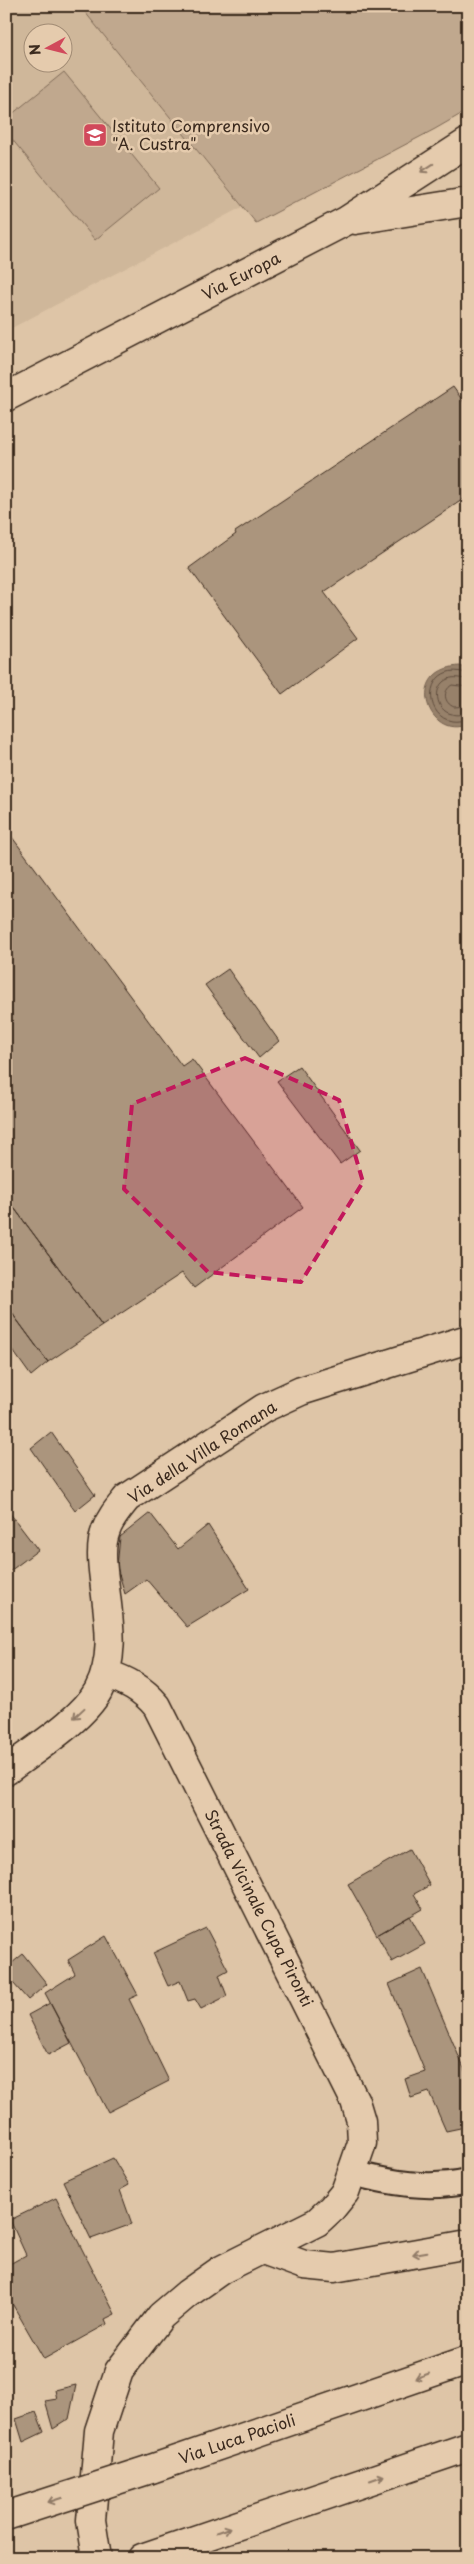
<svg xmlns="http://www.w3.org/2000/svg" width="474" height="2564" font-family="'Playpen Sans',sans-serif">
	<rect width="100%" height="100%" fill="#dec5a7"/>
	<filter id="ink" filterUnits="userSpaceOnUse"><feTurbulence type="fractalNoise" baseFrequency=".02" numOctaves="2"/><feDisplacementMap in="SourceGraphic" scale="10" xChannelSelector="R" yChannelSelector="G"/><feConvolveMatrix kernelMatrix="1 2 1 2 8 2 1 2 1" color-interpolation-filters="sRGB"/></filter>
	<g filter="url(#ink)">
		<path fill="#cfb79a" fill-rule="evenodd" d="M6,6H80L242,207L6,331ZM32,32H62V62H32Z"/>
		<path fill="#c0a88e" stroke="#7e6956" d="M80,6H468V110L435,129L256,223Z
			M64,72L159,188L95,240L6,132V119Z"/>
		<path fill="#97816b" stroke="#725e4c" d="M460,666L468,669V724C428,742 403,669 460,666Z"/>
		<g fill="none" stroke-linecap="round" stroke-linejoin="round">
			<path stroke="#604d3d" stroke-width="1" d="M468,673C461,672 455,670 448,672C424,679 427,717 452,721C457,722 463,720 468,720
				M468,679C461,679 455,676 448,679C432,685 435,711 452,714C457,716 463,714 468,713
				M468,687L452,685C442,691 444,703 454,707L468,706"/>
		</g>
		<path fill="#ab957d" stroke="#3b2a1e" d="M453,387L468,408V496L324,592L358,638L282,694L189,568L236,534L235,532Z
			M6,829L182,1066L192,1059L303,1207L194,1288L182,1273L102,1326L6,1197Z
			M228,969L279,1041L259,1058L205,985Z
			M299,1066L360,1150L340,1164L277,1081Z
			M6,1197L102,1326L48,1362L6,1305Z
			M6,1305L48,1362L31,1376L6,1341Z
			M51,1432L95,1495L75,1511L31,1448Z
			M6,1508L38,1550L6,1574Z
			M150,1513L178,1549L208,1525L249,1589L187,1627L146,1579L125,1594L117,1567L120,1537Z
			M410,1849L430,1885L414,1894L423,1909L377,1935L348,1884Z
			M410,1916L425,1944L392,1962L377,1935Z
			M206,1928L228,1970L219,1975L227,1996L201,2009L195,1999L188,2001L180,1981L168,1986L153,1953Z
			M106,1936L138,1995L129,1999L169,2081L108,2112L45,1993L75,1974L68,1960Z
			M23,1954L47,1984L28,2000L13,1983L6,1988V1968Z
			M422,1969L468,2078V2135L465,2127L446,2131L429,2092L411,2098L405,2079L425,2072L389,1984Z
			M50,2003L71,2043L48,2055L28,2015Z
			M113,2158L129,2185L120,2190L132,2224L91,2239L63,2181Z
			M56,2198L115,2314L105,2319L107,2324L44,2359L6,2293V2266L26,2255L10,2220Z
			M76,2385L69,2419L53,2429L45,2401L57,2399L55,2390Z
			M36,2412L44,2432L23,2442L16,2419Z"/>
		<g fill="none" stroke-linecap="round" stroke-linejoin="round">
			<defs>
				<path id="lane" d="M352,2173C391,2183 428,2190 468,2181"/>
				<path id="street" d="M6,1771C33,1750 82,1720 98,1691C117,1656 108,1616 104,1579C102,1563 100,1545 106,1530C110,1518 119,1508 127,1498L264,1408L301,1391L468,1339
					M97,2558L91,2520L99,2431L119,2371L161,2316L187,2294L221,2270L317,2222L332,2208L345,2192L362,2143L361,2121L355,2101L157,1706C142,1688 127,1681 105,1673"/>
				<path id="secondary" d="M355,220L468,202
					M6,397L346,221L468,142
					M263,2250L304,2265L334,2268L468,2244
					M151,2469L468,2360
					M142,2558L468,2447"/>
			</defs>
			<use href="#lane" stroke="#3b2a1e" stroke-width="28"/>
			<use href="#street" stroke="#3b2a1e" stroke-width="31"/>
			<use href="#secondary" stroke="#3b2a1e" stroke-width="31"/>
			<use href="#lane" stroke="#e5cbad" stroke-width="24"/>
			<use href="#street" stroke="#e5cbad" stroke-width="28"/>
			<use href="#secondary" stroke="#e5cbad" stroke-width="28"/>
			<defs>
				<path id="secondary-bridge" d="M6,2516L151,2469"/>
			</defs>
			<use href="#secondary-bridge" stroke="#3b2a1e" stroke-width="31" stroke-linecap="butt"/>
			<use href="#secondary-bridge" stroke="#e5cbad" stroke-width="28"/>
		</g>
		<defs><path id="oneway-shaft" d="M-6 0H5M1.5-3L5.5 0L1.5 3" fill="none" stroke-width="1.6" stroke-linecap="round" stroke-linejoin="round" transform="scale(1.25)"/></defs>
		<g stroke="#907a66">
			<use href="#oneway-shaft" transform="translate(427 168) rotate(147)"/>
			<use href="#oneway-shaft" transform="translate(79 1713) rotate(137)"/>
			<use href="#oneway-shaft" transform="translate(420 2253) rotate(170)"/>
			<use href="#oneway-shaft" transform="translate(422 2376) rotate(161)"/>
			<use href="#oneway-shaft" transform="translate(377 2478) rotate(-19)"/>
			<use href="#oneway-shaft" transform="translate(55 2500) rotate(162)"/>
			<use href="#oneway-shaft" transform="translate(223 2530) rotate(-19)"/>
		</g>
	</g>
	<path fill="#c2185b" fill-opacity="0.2" stroke="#c2185b" stroke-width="4" stroke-dasharray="10 6" stroke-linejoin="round" d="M245,1058L339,1100L363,1182L301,1282L208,1272L124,1189L132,1104Z"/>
	<defs>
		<symbol id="school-square" viewBox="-11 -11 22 22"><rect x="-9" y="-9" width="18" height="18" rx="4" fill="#d1495b" stroke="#e5cbad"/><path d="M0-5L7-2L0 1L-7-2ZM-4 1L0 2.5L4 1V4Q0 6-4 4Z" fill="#fff"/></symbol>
	</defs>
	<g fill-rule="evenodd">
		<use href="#school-square" x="81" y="121" width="28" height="28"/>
	</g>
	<g text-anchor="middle" stroke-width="5" stroke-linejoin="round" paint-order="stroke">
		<g font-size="16" fill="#3b2a1e" stroke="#e5cbad" text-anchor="start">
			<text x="112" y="132">Istituto Comprensivo<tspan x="112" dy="18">"A. Custra"</tspan></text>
		</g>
		<g font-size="16" fill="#3b2a1e" stroke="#e5cbad">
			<text transform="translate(241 276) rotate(-27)" y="6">Via Europa</text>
			<text transform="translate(202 1452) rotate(-33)" y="6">Via della Villa Romana</text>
			<text transform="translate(259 1908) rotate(63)" y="6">Strada Vicinale Cupa Pironti</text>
			<text transform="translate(237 2439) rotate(-19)" y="6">Via Luca Pacioli</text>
		</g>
	</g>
	<rect width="474" height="2564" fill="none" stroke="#e5cbad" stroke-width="25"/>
	<rect x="12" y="12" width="449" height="2539" fill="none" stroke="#3b2a1e" stroke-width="2" filter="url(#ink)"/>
	<g transform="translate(48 48) rotate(263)"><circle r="24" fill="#e5cbad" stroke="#a18b74"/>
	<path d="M0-4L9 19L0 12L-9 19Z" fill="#d1495b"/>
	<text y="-8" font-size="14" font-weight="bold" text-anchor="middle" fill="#3b2a1e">N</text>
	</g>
</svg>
